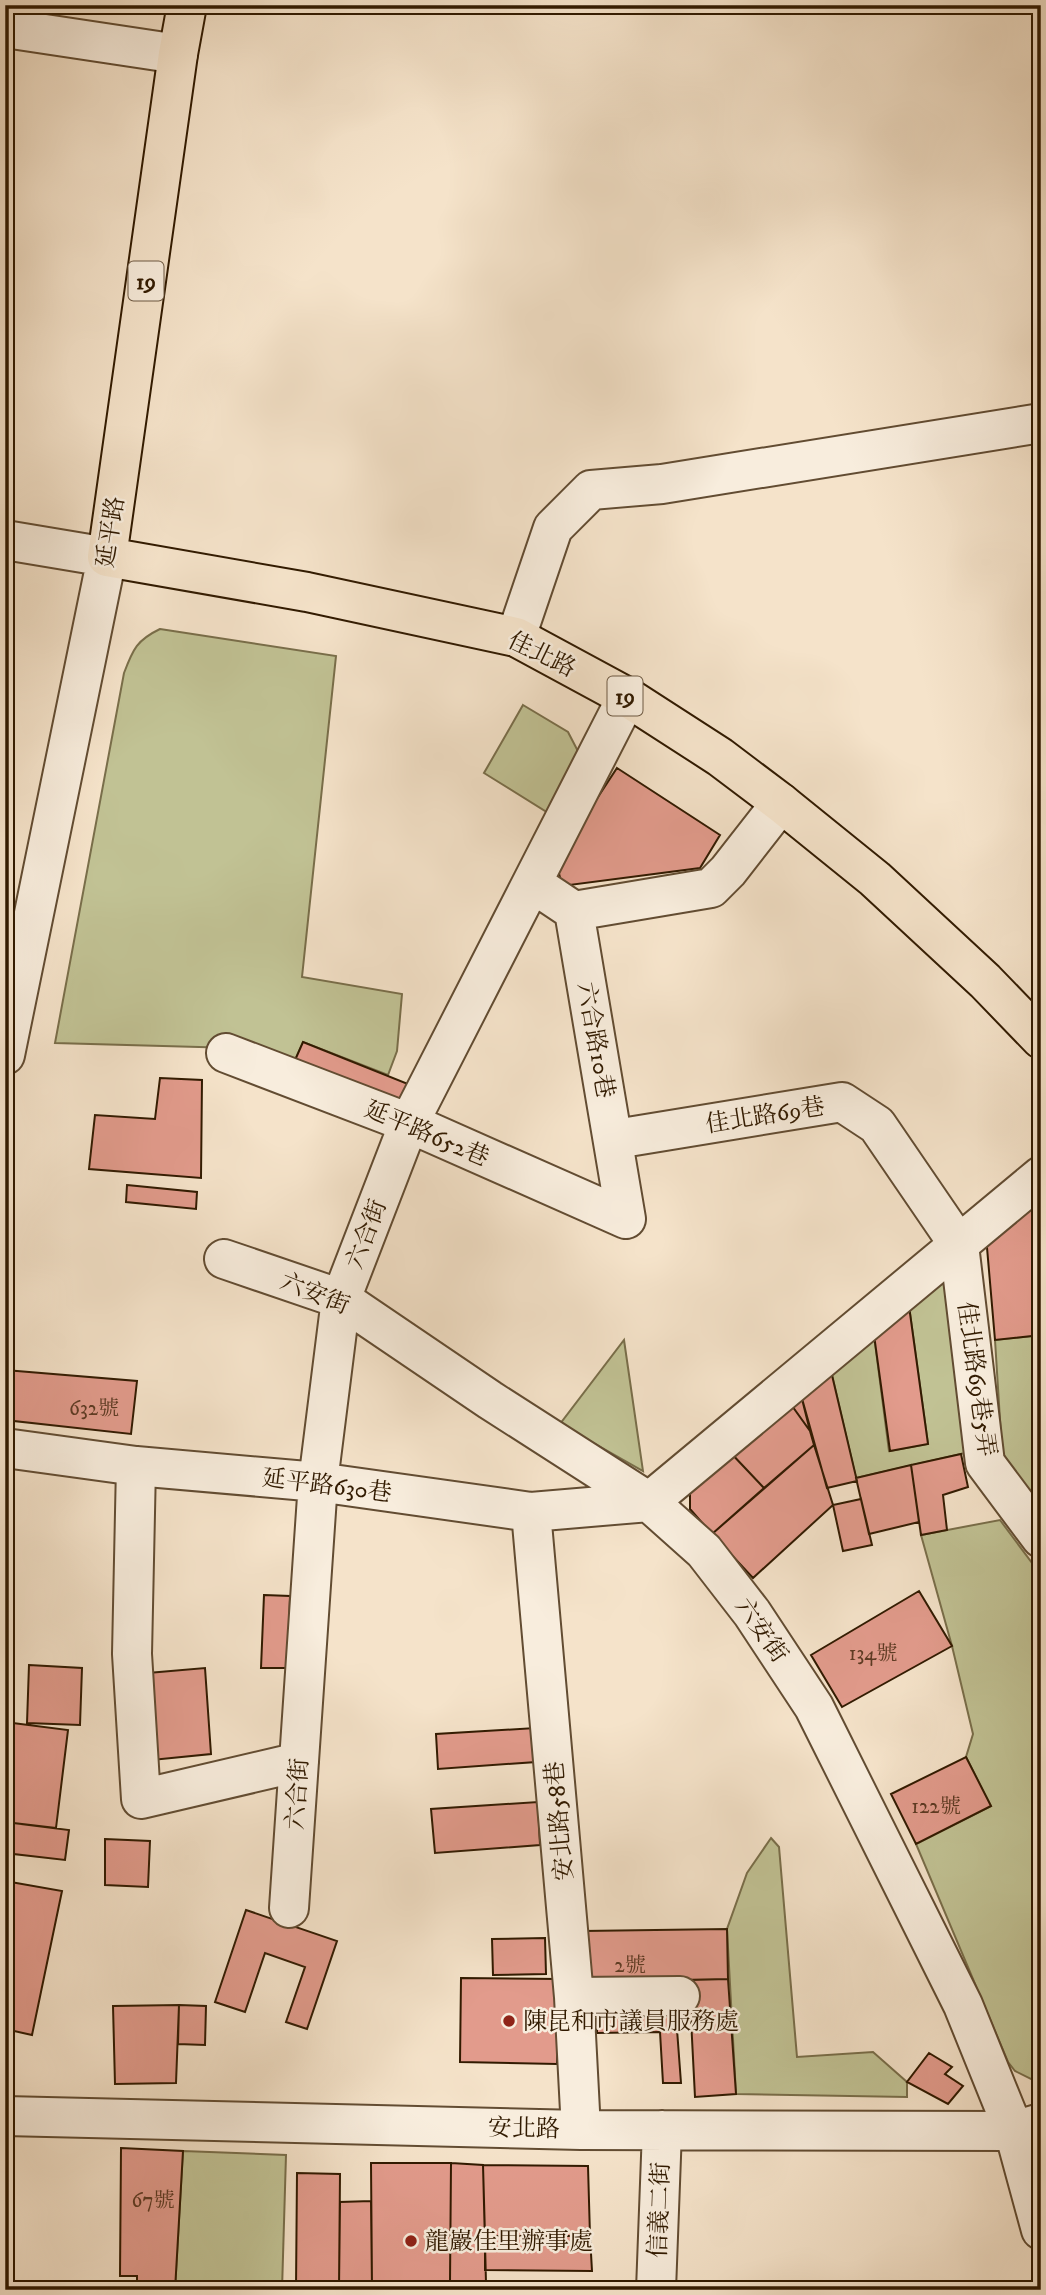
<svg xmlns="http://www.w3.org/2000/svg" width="1046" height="2295" font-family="'IM FELL DW Pica','Noto Serif TC',serif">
	<rect width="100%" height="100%" fill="#f5e3ca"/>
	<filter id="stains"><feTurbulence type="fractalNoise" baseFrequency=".00286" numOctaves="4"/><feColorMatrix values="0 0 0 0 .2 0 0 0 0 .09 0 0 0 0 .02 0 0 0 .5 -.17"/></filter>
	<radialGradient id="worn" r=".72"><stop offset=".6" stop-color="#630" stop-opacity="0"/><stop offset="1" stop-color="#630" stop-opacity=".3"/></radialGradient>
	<path fill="#c1c294" stroke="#796e4a" stroke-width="2" d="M160,629L336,656L302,977L402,994L397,1051L388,1075L303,1042L292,1067L235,1048L55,1043L124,673C133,649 137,640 160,629Z
		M523,705L568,732L582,759L550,814L484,773Z
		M948,1277L974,1451L856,1478L831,1371L874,1335L889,1451L928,1444L909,1306Z
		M1041,1335V1513L1002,1452L995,1340Z
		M624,1340L643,1471L560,1424Z
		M1000,1520L1041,1575V2081L1037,2082L1015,2071L1008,2062L916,1844L991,1806L966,1757L973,1734L952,1646L921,1535Z
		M771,1838L779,1847L797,2057L873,2052L907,2082V2097L736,2094L727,1929L747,1873Z
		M183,2151L286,2155L282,2290H175Z"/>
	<path fill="#e29b8c" stroke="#311a00" stroke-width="2" d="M617,768L720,835L700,868L562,886L556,861Z
		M303,1042L408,1084L398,1109L292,1067Z
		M160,1078L202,1080L201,1178L89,1169L95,1115L155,1119Z
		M127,1185L197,1192L196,1209L126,1202Z
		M1041,1199V1335L995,1340L986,1236Z
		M909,1306L928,1444L890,1451L874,1335Z
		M5,1370L137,1381L131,1434L5,1420Z
		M831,1371L857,1481L827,1488L801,1395Z
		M801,1395L810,1431L790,1403Z
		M790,1403L810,1431L814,1445L764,1488L729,1451Z
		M814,1445L833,1505L753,1578L712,1534Z
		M729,1451L764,1488L712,1534L690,1509V1483Z
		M961,1454L968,1487L943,1495L947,1530L921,1535L911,1465Z
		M911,1465L919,1522L869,1534L856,1478Z
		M861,1499L872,1545L843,1551L833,1505Z
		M919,1591L952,1646L842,1707L811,1655Z
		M264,1595L290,1596L288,1668H261Z
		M29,1665L82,1668L80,1725L27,1723Z
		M205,1668L211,1754L132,1762L125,1675Z
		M5,1722L68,1730L56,1828L5,1822Z
		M535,1728L536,1762L438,1769L436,1734Z
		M966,1757L991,1806L916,1844L891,1794Z
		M538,1802L540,1845L435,1853L431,1809Z
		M5,1822L69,1830L65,1860L5,1853Z
		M105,1839L150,1841L148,1887L105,1885Z
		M5,1881L62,1891L32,2035L5,2029Z
		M246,1910L337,1941L307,2029L286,2022L305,1967L265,1953L245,2012L215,2002Z
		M727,1929L728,1979L584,1982L583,1931Z
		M545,1938L546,1974L493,1975L492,1939Z
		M461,1978L559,1979L557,2064L460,2062Z
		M728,1979L736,2094L695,2097L689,1980Z
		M179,2005L176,2083L115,2084L113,2006Z
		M179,2005L206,2006L205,2045L178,2044Z
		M597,2015L676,2016L681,2083H663L660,2032L597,2033Z
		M929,2053L952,2067L945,2074L963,2086L948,2104L907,2082Z
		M121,2148L183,2151L175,2290H137V2276H120Z
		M371,2163H451L450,2282L372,2288Z
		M451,2163L483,2165L486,2283L450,2282Z
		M483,2165L588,2166L590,2236H485Z
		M297,2173L340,2174L339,2288H296Z
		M371,2201L372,2288H339L340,2202Z
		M485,2236H590L592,2271L485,2270Z"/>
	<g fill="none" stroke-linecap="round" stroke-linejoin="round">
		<defs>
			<path id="minor" d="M5,28L178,54
				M5,540L107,557L5,1055
				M516,637L553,528L591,490L662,484L1041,423
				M532,883L574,911L626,1219
				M574,911L711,888L728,871L781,803
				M226,1053L409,1123L626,1219
				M628,1137L842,1102L877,1125L959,1245L985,1463L1041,1538
				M224,1259L341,1299L490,1400L649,1502L704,1551L752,1613L814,1707L963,2005L1014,2131L1041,2230
				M5,1448L136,1466L318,1482L531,1512L649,1502
				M136,1466L132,1654L141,1799L299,1762
				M649,1502L1041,1176
				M531,1512L574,1997L581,2130
				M289,1908L318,1482L341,1299L409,1123L627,697
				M574,1997L680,1996
				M5,2116L581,2130L1014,2131L1041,2123
				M656,2290L662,2130"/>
			<path id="major" d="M187,5L178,54L107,557L307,592L516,637L627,697L720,757L781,803L875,879L985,981L1041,1039"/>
		</defs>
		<use href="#minor" stroke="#624c32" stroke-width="42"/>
		<use href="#major" stroke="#311a00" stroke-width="42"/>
		<use href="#minor" stroke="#f8eddd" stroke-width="38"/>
		<use href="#major" stroke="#f5e3ca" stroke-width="38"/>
	</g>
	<g fill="#8f2418" stroke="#f8eddd" stroke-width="2.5">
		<circle cx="509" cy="2021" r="7"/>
		<circle cx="411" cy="2241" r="7"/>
	</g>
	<g text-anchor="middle" stroke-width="5" stroke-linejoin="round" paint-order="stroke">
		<g font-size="21" fill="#5d3a23">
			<text x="94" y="1415">632號</text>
			<text x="873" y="1660">134號</text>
			<text x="936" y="1813">122號</text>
			<text x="630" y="1972">2號</text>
			<text x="153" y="2207">67號</text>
		</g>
		<g fill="#f8eddd" stroke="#6d5942" stroke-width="2">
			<rect x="128.5" y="261.5" width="35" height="39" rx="5"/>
			<rect x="607.5" y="676.5" width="35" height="39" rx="5"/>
		</g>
		<g font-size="23" font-weight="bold" fill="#311a00">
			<text x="146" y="289">19</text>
			<text x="625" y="704">19</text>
		</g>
		<g font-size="24" fill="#311a00" stroke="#f8eddd">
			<text transform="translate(110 532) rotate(-81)" y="8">延平路</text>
			<text transform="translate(542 654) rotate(26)" y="8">佳北路</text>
			<text transform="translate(596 1040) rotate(80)" y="8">六合路10巷</text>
			<text transform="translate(765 1115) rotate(-9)" y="8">佳北路69巷</text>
			<text transform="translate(427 1133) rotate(23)" y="8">延平路652巷</text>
			<text transform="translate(366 1234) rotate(-69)" y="8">六合街</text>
			<text transform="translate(315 1293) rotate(22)" y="8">六安街</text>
			<text transform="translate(977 1379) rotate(82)" y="8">佳北路69巷5弄</text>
			<text transform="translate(327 1485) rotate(7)" y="8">延平路630巷</text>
			<text transform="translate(762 1630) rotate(55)" y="8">六安街</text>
			<text transform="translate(297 1794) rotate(-86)" y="8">六合街</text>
			<text transform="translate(559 1821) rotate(-95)" y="8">安北路58巷</text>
			<text transform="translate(524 2128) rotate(1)" y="8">安北路</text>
			<text transform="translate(659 2210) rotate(-88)" y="8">信義二街</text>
		</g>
		<g font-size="24" fill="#311a00" stroke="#f8eddd" text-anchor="start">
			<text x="523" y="2029">陳昆和市議員服務處</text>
			<text x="425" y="2249">龍巖佳里辦事處</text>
		</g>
	</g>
	<rect width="1046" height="2295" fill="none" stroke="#f5e3ca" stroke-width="28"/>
	<rect x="7" y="7" width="1032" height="2281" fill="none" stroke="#311a00" stroke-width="3.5"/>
	<rect x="14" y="14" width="1018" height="2267" fill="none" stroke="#311a00" stroke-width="2"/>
	<rect width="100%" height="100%" filter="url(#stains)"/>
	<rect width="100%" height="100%" fill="url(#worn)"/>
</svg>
